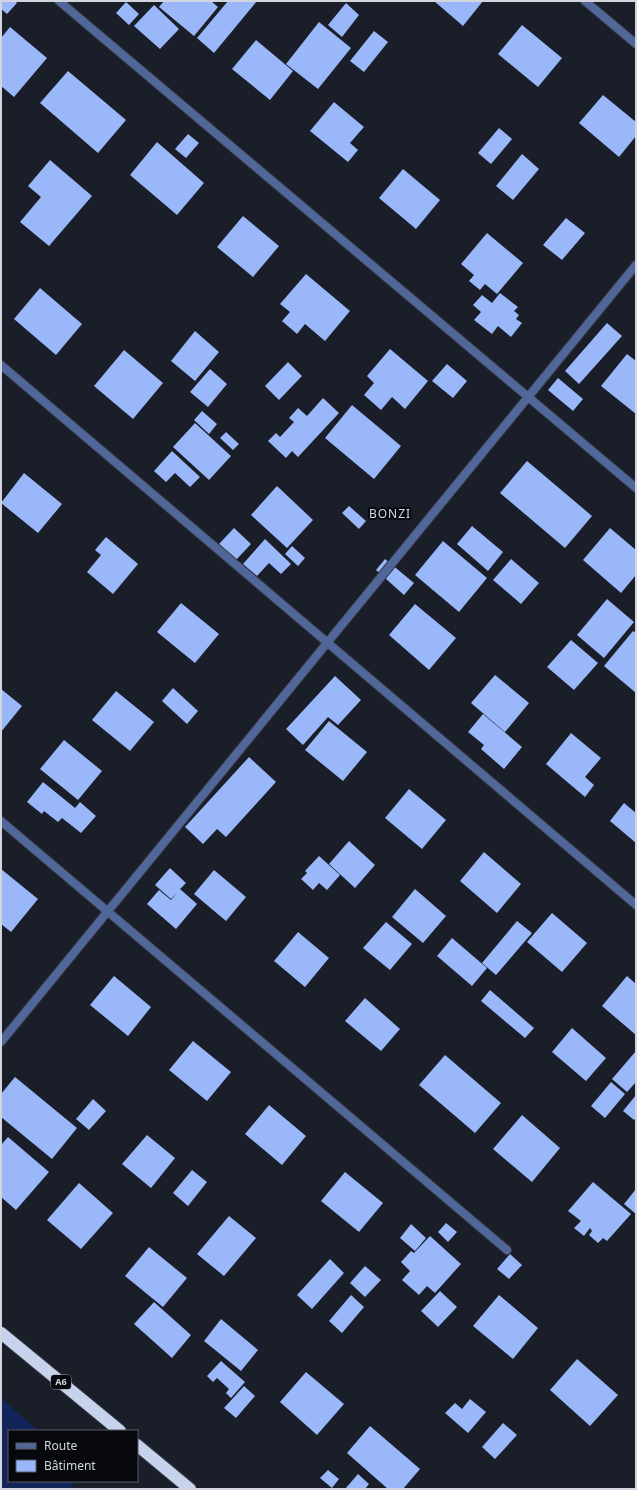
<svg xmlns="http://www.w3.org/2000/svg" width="637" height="1490" font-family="'Noto Sans',sans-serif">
	<rect width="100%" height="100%" fill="#191e29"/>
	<path fill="#122459" d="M1,1398L38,1431H9V1481H76L70,1489H1Z"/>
	<path fill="#9ab7f9" d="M1,1H15L17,3L7,14L1,9Z
		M164,1H211L218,7L194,36L159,7Z
		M228,1H257L214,53L197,38Z
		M434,1H483L463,26Z
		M126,2L139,14L129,25L116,13Z
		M346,3L359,15L342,37L328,25Z
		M154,5L179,29L160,49L134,26Z
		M319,22L351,48L318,89L286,64Z
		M522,25L562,58L538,87L498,54Z
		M10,27L47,58L14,97L1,86V38Z
		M374,31L388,42L364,72L350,61Z
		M256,40L293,71L270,100L232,69Z
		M68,71L126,120L98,153L40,103Z
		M603,95L636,122V136L619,157L579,123Z
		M334,102L364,127L350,143L358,150L348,162L310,131Z
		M499,128L512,139L491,164L478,153Z
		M188,134L199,143L186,158L175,149Z
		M157,142L204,183L177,215L130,175Z
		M522,154L539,169L513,200L496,186Z
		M50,160L92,196L49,246L20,222L41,197L28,186Z
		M403,169L440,200L416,229L379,198Z
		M243,216L279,246L253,277L217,247Z
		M566,218L585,233L562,260L543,245Z
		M487,233L523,263L497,294L485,284L480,290L469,281L474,275L461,264Z
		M306,274L350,311L325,341L305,324L297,334L282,321L290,312L280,304Z
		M40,288L82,324L56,355L14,319Z
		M500,293L518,307L514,311L519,315L516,319L522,323L511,337L498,326L492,334L474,320L481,312L473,305L482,295L492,303Z
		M607,323L622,336L579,384L565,371Z
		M195,331L219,352L195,381L171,361Z
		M390,349L428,381L405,409L392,397L381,410L364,395L374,383L367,376Z
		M124,350L163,383L133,419L94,386Z
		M627,354L636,361V414L601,386Z
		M288,362L302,376L279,400L265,386Z
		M447,364L467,381L453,398L432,381Z
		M210,369L227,384L208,407L190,392Z
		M558,378L583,399L573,411L548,390Z
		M323,398L339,413L298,457L292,451L286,458L268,441L276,433L280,437L294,422L289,418L298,408L307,416Z
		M352,405L401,446L374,479L325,438Z
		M202,411L217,424L209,434L194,420Z
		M195,423L231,456L209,480L173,447Z
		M226,432L239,444L233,450L220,438Z
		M172,451L200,477L190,487L175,473L166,482L154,471Z
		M527,461L592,516L565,548L500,493Z
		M24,473L62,504L38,533L1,503Z
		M277,486L313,520L287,548L251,515Z
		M349,506L366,521L359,529L342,513Z
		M472,526L503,552L488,571L457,544Z
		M234,528L251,544L236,560L219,544Z
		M610,528L636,550V575L621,593L583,560Z
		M106,537L138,564L113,594L87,572L101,555L95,550Z
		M265,539L291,564L281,574L269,563L257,576L243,564Z
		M443,541L487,578L459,612L415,575Z
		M292,546L305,558L298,566L285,554Z
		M385,559L414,583L404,595L376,570Z
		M511,559L539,583L521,604L493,580Z
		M607,599L634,622L604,658L577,635Z
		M181,603L219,634L195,663L157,632Z
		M415,604L456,638L429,670L389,635Z
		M633,631L636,633V693L604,666Z
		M571,640L598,663L574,690L547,667Z
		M495,675L529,703L505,732L471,703Z
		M335,676L361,700L338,725L328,717L303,745L286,729Z
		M173,688L198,711L187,724L162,701Z
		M1,689L22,706L1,732Z
		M116,691L154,722L130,751L92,720Z
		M483,714L522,747L504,769L481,749L484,745L468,732Z
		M329,721L367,752L343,781L305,750Z
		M571,733L601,758L585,777L594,785L585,797L546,764Z
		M64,740L102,771L78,800L40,769Z
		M249,757L276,782L226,837L217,829L203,844L185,827Z
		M43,782L75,808L80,802L96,816L81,833L62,818L58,822L44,811L42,814L27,802Z
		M409,789L446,820L422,849L385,818Z
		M624,803L636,813V843L610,821Z
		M349,841L375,865L355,888L329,864Z
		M484,852L521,884L497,913L460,881Z
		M319,856L340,875L327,890L319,883L313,890L301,879L307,873L305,871Z
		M170,868L186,883L180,889L197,904L176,929L147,904L159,890L171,900L177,893L171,899L155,885Z
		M1,869L38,899L11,932L1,924Z
		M214,870L246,897L226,921L194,894Z
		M415,889L446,916L423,943L392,917Z
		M552,913L587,943L562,972L527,942Z
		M517,921L532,933L496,975L482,963Z
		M386,922L412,944L390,970L363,948Z
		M298,932L329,958L305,987L274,961Z
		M452,938L487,968L472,986L437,956Z
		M114,976L151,1007L128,1036L90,1005Z
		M627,976L636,984V1035L602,1006Z
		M490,990L534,1028L525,1038L481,1001Z
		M365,998L400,1029L381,1051L345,1021Z
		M572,1028L606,1058L586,1081L552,1052Z
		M193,1041L231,1072L207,1101L169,1070Z
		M636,1051V1082L627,1092L612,1079Z
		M445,1055L501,1103L475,1133L419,1085Z
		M15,1077L77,1128L52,1159L1,1117V1094Z
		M611,1082L625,1094L605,1118L591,1106Z
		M636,1095V1118L634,1120L623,1111Z
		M93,1099L106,1111L89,1130L76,1119Z
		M269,1105L306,1136L282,1165L245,1134Z
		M522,1115L560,1148L532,1182L493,1149Z
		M147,1135L175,1158L151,1188L122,1164Z
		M8,1137L49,1172L16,1210L1,1197V1145Z
		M192,1170L207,1182L188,1206L173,1193Z
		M345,1172L383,1203L359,1232L321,1201Z
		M593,1182L631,1214L607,1241L603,1238L598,1243L589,1235L592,1231L590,1228L584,1236L574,1228L581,1221L568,1211Z
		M79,1183L113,1213L81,1249L47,1220Z
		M636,1189V1214L624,1204Z
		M229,1216L256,1238L224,1276L197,1254Z
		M446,1223L457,1232L448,1242L438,1232Z
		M411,1224L426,1238L415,1251L400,1238Z
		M430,1236L461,1264L435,1293L427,1286L419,1295L402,1280L410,1271L401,1262L411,1251L414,1253Z
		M149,1247L187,1278L163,1307L125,1276Z
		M510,1254L522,1265L509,1279L497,1269Z
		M330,1259L344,1273L312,1309L297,1295Z
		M365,1266L381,1280L365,1297L350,1283Z
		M440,1291L457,1307L438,1327L421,1311Z
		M351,1295L364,1307L342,1333L329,1321Z
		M499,1295L538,1328L513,1359L473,1326Z
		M154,1302L191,1335L172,1358L134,1324Z
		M221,1319L258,1350L241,1371L204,1341Z
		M577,1359L618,1395L590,1426L550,1390Z
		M221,1361L245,1382L231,1398L226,1393L229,1389L217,1378L213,1382L207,1376Z
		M306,1372L344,1404L317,1435L280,1402Z
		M244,1386L255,1396L236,1418L224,1408Z
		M470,1399L486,1412L468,1433L445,1413L455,1403L462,1409Z
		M503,1423L517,1435L495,1459L482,1447Z
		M370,1426L420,1469L403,1489H388L347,1453Z
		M328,1470L339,1479L332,1488L320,1478Z
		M358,1474L369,1484L365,1489H345Z"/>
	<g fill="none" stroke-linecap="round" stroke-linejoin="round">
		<defs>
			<path id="street" d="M59,1L636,488
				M585,1L636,44
				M1,365L636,905
				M1,821L507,1250
				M1,1042L636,265"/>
			<path id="highway" d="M1,1333L120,1431
				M137,1445L190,1489"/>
		</defs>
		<use href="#street" stroke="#333842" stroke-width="10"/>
		<use href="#highway" stroke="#333842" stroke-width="14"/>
		<use href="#street" stroke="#526799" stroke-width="8"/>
		<use href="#highway" stroke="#c7d3ec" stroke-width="12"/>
	</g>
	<g text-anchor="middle" stroke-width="4" stroke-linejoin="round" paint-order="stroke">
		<rect fill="#06080d" stroke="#95989f" stroke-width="1" x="51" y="1375" width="20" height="14" rx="3"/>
		<g font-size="9" font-weight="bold" fill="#d2d5dd">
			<text x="61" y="1385">A6</text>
		</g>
		<g font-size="12" letter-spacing="1" fill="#d3d9e8" stroke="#06080d">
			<text x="390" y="518">BONZI</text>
		</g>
	</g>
	<rect width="637" height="1490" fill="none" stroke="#d2d5dd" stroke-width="4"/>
	<rect x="8" y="1430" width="130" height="52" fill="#06080d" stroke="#585a60"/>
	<rect x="16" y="1443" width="20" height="6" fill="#526799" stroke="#585a60"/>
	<text x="44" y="1450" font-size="12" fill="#d2d5dd">Route</text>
	<rect x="16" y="1460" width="20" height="12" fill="#9ab7f9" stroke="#585a60"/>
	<text x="44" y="1470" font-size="12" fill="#d2d5dd">Bâtiment</text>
</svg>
